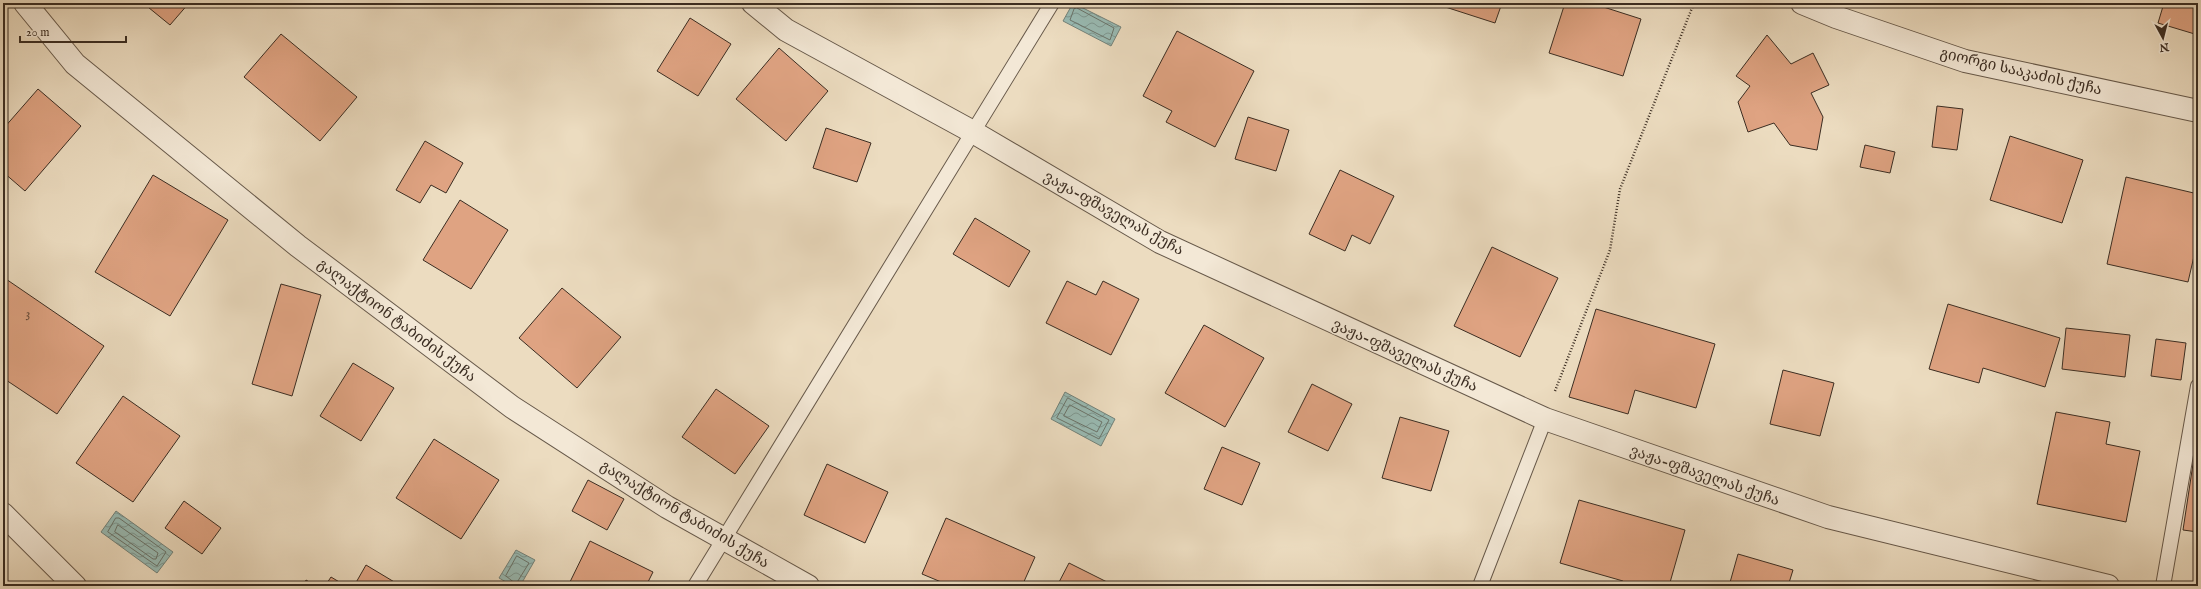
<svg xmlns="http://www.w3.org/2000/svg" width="2201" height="589" font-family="'IM FELL English','Noto Serif Georgian',serif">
	<defs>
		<pattern id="water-waves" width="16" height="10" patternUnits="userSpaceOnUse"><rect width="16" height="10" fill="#99bbb4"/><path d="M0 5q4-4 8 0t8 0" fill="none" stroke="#7e9892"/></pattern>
	</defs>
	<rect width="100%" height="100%" fill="#ecdcc0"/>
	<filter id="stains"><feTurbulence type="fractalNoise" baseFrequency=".005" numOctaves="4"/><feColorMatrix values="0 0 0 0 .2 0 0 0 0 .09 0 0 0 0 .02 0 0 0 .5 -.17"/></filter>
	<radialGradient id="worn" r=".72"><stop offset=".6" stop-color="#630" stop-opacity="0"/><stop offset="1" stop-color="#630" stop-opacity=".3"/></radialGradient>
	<path fill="url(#water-waves)" stroke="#73827a" d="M1073,3L1121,27L1111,46L1063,21Z
		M1065,392L1115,419L1101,446L1051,419Z
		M116,511L173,552L157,573L101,532Z
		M516,550L535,560L520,586H513L499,578Z"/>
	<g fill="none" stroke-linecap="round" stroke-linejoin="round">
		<path stroke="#6a746b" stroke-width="1" d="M1077,8L1114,28L1110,40L1070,20L1074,9Z
			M1068,398L1109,420L1099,439L1057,418Z
			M1070,405L1102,422L1097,432L1064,416Z
			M116,518H119L166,552L157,566L108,532Z
			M118,525L158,553L156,559H153L115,532Z
			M517,556L529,563L516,584L506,576Z"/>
	</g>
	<path fill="#dfa382" stroke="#3b2d22" d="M143,3H189L170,25Z
		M595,3H604L601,7Z
		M1433,3H1502L1495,23Z
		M1565,3H1591L1641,19L1623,76L1549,53Z
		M2164,3H2198V35L2158,23Z
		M690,18L731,44L698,96L657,71Z
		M1177,31L1254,71L1215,147L1166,122L1172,111L1143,96Z
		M281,34L357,97L320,141L244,77Z
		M1767,35L1791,64L1813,53L1829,85L1811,93L1823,117L1817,150L1790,145L1774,123L1748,132L1738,102L1750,86L1736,76Z
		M779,48L828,91L786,141L736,99Z
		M38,89L81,126L25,191L3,172V129Z
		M1937,106L1963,109L1957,150L1932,147Z
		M1248,117L1289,130L1276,171L1235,159Z
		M826,128L871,143L857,182L813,168Z
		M2010,136L2083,160L2062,223L1990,200Z
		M425,141L463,163L446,193L431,185L420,203L396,190Z
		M1865,145L1895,152L1890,173L1860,167Z
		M1340,170L1394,196L1370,244L1352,235L1345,251L1309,234Z
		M153,175L228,220L170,316L95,272Z
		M2126,177L2198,194V239L2188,282L2107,264Z
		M460,200L508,230L471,289L423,260Z
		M975,218L1030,251L1009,287L953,254Z
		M1492,247L1558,278L1520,357L1454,326Z
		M3,277L104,346L57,414L3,378Z
		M1067,281L1096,295L1103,281L1139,299L1111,355L1046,323Z
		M281,284L321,295L292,396L252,384Z
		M562,288L621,337L577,388L519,338Z
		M1948,304L2060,338L2045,387L1983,368L1979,383L1929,369Z
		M1596,309L1715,344L1696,408L1635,390L1628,414L1569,397Z
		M1204,325L1264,358L1225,427L1165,393Z
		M2066,328L2130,335L2125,377L2062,369Z
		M2156,339L2186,343L2181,380L2151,376Z
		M353,363L394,388L361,441L320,416Z
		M1783,370L1834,383L1820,436L1770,424Z
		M1312,384L1352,404L1328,451L1288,432Z
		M716,389L769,426L735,474L682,437Z
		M123,396L180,436L133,502L76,463Z
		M2056,412L2110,422L2106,444L2140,451L2126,522L2037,504Z
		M1400,417L1449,431L1431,491L1382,478Z
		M2198,431V532L2183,530Z
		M434,439L499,480L461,539L396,498Z
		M1222,447L1260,463L1242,505L1204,489Z
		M827,464L888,492L865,543L804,515Z
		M588,480L624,499L607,530L572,511Z
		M1579,500L1685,530L1669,586H1621L1623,581L1560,563Z
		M184,501L221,528L202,554L165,528Z
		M946,518L1035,557L1022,586H945L946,584L922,574Z
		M590,541L653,572L646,586H568Z
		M1738,554L1793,570L1788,586H1729Z
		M1069,563L1115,586H1057Z
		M366,565L401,586H354Z
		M331,577L346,586H325Z
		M306,580L316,586H303Z
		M1333,582L1343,586H1331Z"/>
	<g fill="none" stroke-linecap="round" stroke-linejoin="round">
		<defs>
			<path id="service" d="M695,586L1052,3
				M1480,586L1545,419
				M2163,586L2198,386"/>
			<path id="minor" d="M25,3L75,64L298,246L512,407L667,507L808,586
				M753,3L786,30L973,132L1160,242L1545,419L1828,517L2108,586
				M1802,3L1836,17L1965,61L2198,111
				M3,514L75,586"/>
		</defs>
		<use href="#service" stroke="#67594a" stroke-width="16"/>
		<use href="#minor" stroke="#67594a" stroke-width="24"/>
		<path stroke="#3b2d22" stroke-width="2.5" stroke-dasharray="1 2" stroke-linecap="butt" d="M1555,391L1610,250L1620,189L1694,3"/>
		<use href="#service" stroke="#f3e8d6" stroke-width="14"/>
		<use href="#minor" stroke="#f3e8d6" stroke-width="22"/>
	</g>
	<g text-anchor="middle" stroke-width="3" stroke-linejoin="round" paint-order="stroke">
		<g font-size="13" fill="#644a3a">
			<text x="28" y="317">3</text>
		</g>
		<g font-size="15" fill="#3b2d22" stroke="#f3e8d6">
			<text transform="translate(2021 71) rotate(13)" y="5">გიორგი სააკაძის ქუჩა</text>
			<text transform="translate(1114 213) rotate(29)" y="5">ვაჟა-ფშაველას ქუჩა</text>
			<text transform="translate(397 320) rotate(37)" y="5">გალაქტიონ ტაბიძის ქუჩა</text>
			<text transform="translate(1405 355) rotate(24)" y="5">ვაჟა-ფშაველას ქუჩა</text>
			<text transform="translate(1705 475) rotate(19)" y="5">ვაჟა-ფშაველას ქუჩა</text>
			<text transform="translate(685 514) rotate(31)" y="5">გალაქტიონ ტაბიძის ქუჩა</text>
		</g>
	</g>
	<rect width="2201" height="589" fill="none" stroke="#ecdcc0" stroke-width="16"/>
	<rect x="4" y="4" width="2193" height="581" fill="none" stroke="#3b2d22" stroke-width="2"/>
	<rect x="8" y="8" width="2185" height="573" fill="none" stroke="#3b2d22"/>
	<g transform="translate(2163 38) rotate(173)" stroke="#f3e8d6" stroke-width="3" paint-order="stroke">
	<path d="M0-3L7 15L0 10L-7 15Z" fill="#3b2d22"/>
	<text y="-6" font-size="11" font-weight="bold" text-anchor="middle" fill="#3b2d22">N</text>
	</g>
	<path d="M20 36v6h106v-6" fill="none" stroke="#3b2d22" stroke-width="2"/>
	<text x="26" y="36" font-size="12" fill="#3b2d22" stroke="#f3e8d6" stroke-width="3" paint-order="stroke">20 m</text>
	<rect width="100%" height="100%" filter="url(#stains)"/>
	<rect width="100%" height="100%" fill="url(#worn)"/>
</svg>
